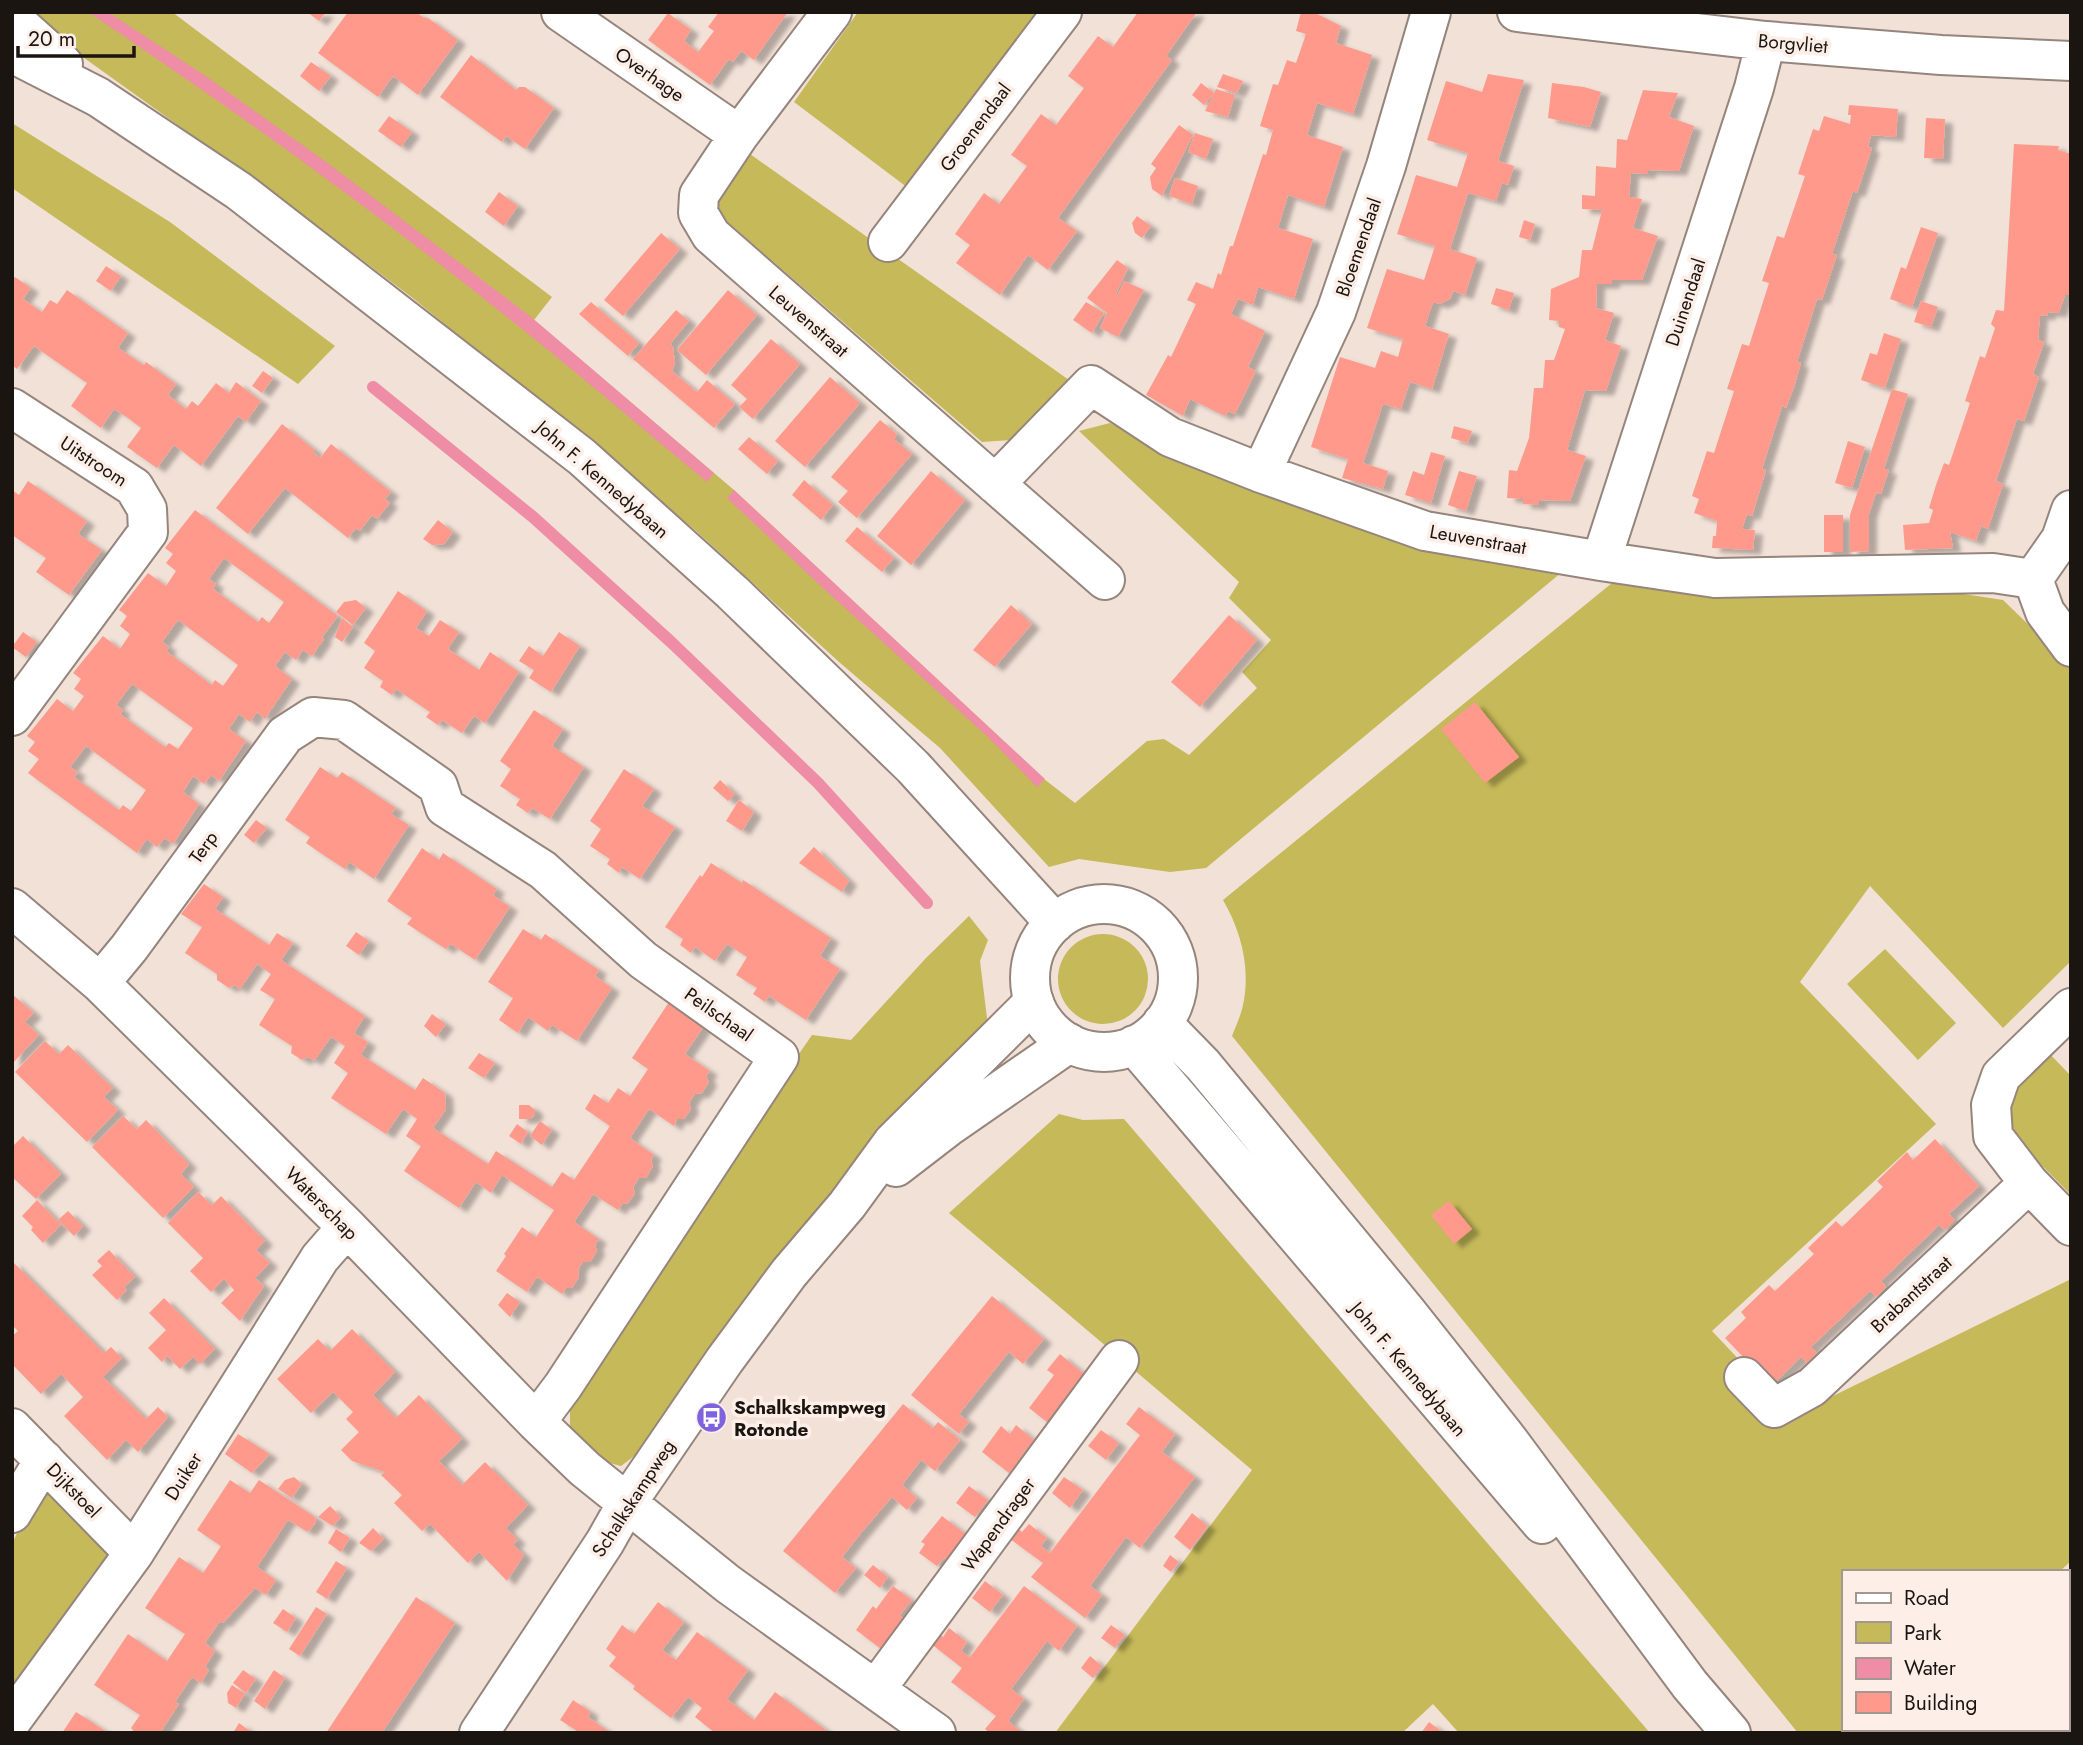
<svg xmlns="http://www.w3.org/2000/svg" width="2083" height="1745" font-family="Jost,sans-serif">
	<defs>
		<filter id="shadow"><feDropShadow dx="8" dy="4.5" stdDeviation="2" flood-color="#0004"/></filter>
	</defs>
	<rect width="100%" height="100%" fill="#f2e1d7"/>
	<path fill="#c5b959" d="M28,12H172L552,297L534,320L734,490L1044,779L1075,803L1147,741L1164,739L1189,755L1257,688L1242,672L1271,640L1229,598L1239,582L1079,431L1110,423L1182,460L1562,572L1206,868L1170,872L1079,859L1049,867L940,748L839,662L695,530L414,299L288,204L66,45Z
		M858,12H1044L912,191L794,102Z
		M12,123L170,222L335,346L298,384L12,188Z
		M750,154L1069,380L1027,433L1011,440L982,442L710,207Z
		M1612,583L1709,595L1957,593L2003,600L2071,666V961L2003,1028L1870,886L1800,982L1936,1124L1712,1331L1745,1366L1776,1424L2071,1279V1561L2059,1572H1843V1729H2067V1722L2071,1720V1733H1798L1232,1036C1236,1026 1241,1015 1243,1005C1251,968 1241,931 1223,900Z
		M969,916L988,940L980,961L988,1026L789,1243L715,1340L637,1454L621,1466L606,1462L570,1432V1398L790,1067L812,1035L851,1040L926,958Z
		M1058 979a45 45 0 1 1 90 0a45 45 0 1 1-90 0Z
		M1885,949L1956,1023L1918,1060L1847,984Z
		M2045,1049L2071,1076V1195L2020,1143L2004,1120L2007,1087Z
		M1059,1114L1083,1120L1124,1119L1650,1733H1459L1433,1704L1402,1733H1055L1252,1470L949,1213Z
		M53,1489L112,1549L88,1580L18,1689L12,1686V1544L34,1497Z"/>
	<path fill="#ef8ca6" d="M88,12H108L204,75L322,159L530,316L714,473L707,482C640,427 574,370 507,317C372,209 231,108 88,12Z
		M734,490L1045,779L1037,787L988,737L824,589L727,498Z"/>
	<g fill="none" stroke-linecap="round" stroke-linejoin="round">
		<path stroke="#ef8ca6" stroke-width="12" d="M373,387L533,517L671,642L818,783L927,903"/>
	</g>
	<path fill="#fe998c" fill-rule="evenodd" filter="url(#shadow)" d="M307,12H326L319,21Z
		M348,12H416L424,18H428L458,40L418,95L393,76L378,97L318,53Z
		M719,12H788L754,60L741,51L733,62L729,59L710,85L648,40L668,13L691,30L684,41L698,52L714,31L708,27Z
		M1138,12H1197L1166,56L1172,60L1058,218L1077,231L1048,270L1028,255L1000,295L956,263L970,245L955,234L984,193L999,204L1027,166L1011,155L1041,114L1056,125L1084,88L1068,76L1098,36L1113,47Z
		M1301,12H1313L1341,26L1336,43L1372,55L1353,114L1317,103L1307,135L1343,147L1324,207L1288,195L1278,228L1313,239L1294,299L1258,287L1253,305L1238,299L1231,314L1265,331L1248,367L1256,371L1235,414L1228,411L1225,416L1190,399L1183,416L1146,395L1168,355L1171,357L1196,304L1187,300L1196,282L1213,289L1218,273L1221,275L1230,246H1233L1263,154L1266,155L1273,130L1260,126L1273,84L1278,85L1287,60L1296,63L1306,34L1296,31Z
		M471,55L516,90L519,87H525L554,108L525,149L506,136L502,142L440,97Z
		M311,62L331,76L319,91L300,76Z
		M1223,74L1243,81L1237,93L1217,87Z
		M1488,74L1524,80L1498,161L1514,166L1508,185L1502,183L1496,201L1468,193L1450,249L1477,258L1465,295L1453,291L1450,299L1440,304L1433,302L1425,326L1449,334L1432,389L1410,382L1401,409L1383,404L1363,463L1388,471L1383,489L1342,478L1348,459L1311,447L1340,357L1375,368L1381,351L1398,357L1403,339L1367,328L1387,269L1424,280L1435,246L1397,234L1407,204L1416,175L1457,187L1468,153L1427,140L1446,81L1482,92Z
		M1201,83L1214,93L1216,89L1235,95L1228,117L1205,111L1214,93L1204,105L1192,95Z
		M1552,83L1584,87L1601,92L1590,127L1548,118Z
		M1643,90L1678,93L1669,117L1694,126L1679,171L1648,170V174L1631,173L1629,197L1642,199L1633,228L1658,236L1642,280H1612V284H1597L1596,308L1614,313L1605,340L1621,346L1606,391L1585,390L1567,450L1586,456L1570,501L1539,500V505L1523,504V499L1507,498L1509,470L1517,471L1529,438L1534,388H1543L1545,360H1554L1565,329L1559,327V321L1549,320L1551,289L1579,277L1582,250H1592L1602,210L1582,209V195L1595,196L1596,166L1616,168L1617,139L1627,140Z
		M1849,105L1898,109L1896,137L1871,135L1868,147L1872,148L1857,193L1853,191L1832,254L1837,255L1822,300L1817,299L1797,362L1801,363L1794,387L1786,408L1782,406L1762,469L1766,470L1752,516L1747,514L1742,529L1755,530L1753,550L1712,548L1713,536H1716L1717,521L1694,513L1699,499L1692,496L1707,451L1714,453L1734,391L1727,389L1742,344L1749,346L1769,283L1762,281L1777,236L1784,238L1805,176L1798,174L1813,129L1819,131L1824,116L1850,124L1851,115H1848Z
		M389,116L412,132L401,147L378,131Z
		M1926,118L1945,119L1943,159L1924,158Z
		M1179,125L1193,135L1162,196L1152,189L1150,177L1156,168L1151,164Z
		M1195,133L1213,139L1206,159L1188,152Z
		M2014,144L2059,146L2058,150L2071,154V293L2070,295H2065L2059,313L2048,312L2047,316L2040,315L2038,340L2044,342L2033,374L2039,377L2024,421L2017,419L1996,481L2003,484L1988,529L1981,526L1976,541L1950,532L1953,548L1905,550L1903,525L1929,523L1933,510L1929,508L1936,485L1944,463L1949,465L1970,403L1965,401L1980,356L1985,358L1995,328L1991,324L1996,310L2004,311Z
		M1175,178L1198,186L1192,204L1169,196Z
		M499,192L518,206L504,226L485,212Z
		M1137,216L1151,226L1142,238L1135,233L1132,223Z
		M1524,220L1535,224L1530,240L1519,237Z
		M1921,227L1938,233L1912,307L1890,299L1901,267L1906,269Z
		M661,233L680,249L623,316L604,300Z
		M1117,260L1128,268L1116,294L1118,295L1124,281L1144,290L1118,337L1100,328L1107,313L1087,298Z
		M106,266L121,276L111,291L96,281Z
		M15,277L31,288L23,299L42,312L50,300L57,304L67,290L128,333L118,348L144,365L146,362L176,384L168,395L186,409L192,401L198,406L216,383L229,393L236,382L261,401L246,422L238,416L201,466L174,445L157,468L127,447L141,428L128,418L114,409L101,428L71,406L87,383L34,346L17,369L12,365V281Z
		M1496,288L1514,293L1509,310L1491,304Z
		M728,290L757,315L706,375L677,350Z
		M1921,301L1938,307L1931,327L1914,322Z
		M591,302L639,343L628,356L579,314Z
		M1086,302L1104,313L1092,333L1073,320Z
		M676,310L689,321L670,344L673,347L675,363L672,371L697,392L707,380L735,404L714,428L633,359Z
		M1884,333L1901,339L1885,388L1861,380L1870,353L1877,355Z
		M771,339L800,364L753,419L739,407L747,399L731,385Z
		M263,371L273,378L262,393L252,386Z
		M830,377L860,403L805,467L775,441Z
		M1892,389L1908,394L1884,469L1889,470L1881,494L1876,493L1869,514V551L1850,552V515Z
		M880,420L897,434L894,439L912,454L857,518L838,502L848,491L831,477Z
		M282,424L315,450L313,452L320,458L331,444L391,492L385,499L390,503L377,519L372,515L360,531L356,528L348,538L285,488L248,534L216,508Z
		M1454,426L1472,431L1468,443L1451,438Z
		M749,437L778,461L767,474L738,449Z
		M1848,441L1865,447L1852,488L1835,483Z
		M1431,452L1445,456L1431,503L1405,495L1413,471L1424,475Z
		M931,471L965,500L911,565L877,536Z
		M1459,471L1477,476L1466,511L1448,505Z
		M804,480L833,505L821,520L792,495Z
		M28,481L87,521L78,534L102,550L69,595L36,572L46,558L12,535V490L19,495Z
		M195,510L338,616L322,637L324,639L312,656L303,650L296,660L285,652L275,666L292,679L265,719L257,712L250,722L239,714L229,729L246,741L219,781L211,775L204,784L193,776L183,792L199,804L173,844L165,838L157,847L147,839L137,853L28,773L39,759L28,751L35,742L27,736L57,699L73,711L84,696L74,689L81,679L73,673L103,636L120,649L130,634L120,626L127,616L119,610L148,573L166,586L176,571L166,563L173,554L165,548ZM224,558L284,602L269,623L262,617L258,622L213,589L216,584L209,579ZM178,620L238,665L223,686L215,680L212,685L166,651L169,647L162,642ZM132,684L193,728L178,749L169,743L165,747L120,714L123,710L116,705ZM86,746L146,790L131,811L123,805L119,810L74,777L78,772L70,767Z
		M1824,515H1843V552H1824Z
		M438,520L453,532L444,544L432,545L423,539Z
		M857,527L894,558L882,572L845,541Z
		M398,591L427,611L416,628L429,636L440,620L459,632L448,649L479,670L490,652L519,672L485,723L474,716L462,733L442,720L438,725L426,717L430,712L396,689L392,695L380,687L383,681L364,668L375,651L364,643Z
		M356,600L366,608L353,625L336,612L344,602Z
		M1011,605L1032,624L995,667L973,650Z
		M1229,615L1257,640L1200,707L1171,682Z
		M342,618L353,627L342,642L335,637Z
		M23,632L37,642L26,657L12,647Z
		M559,632L580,646L551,692L529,678L534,670L519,661L529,646L543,656Z
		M1475,702L1519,757L1485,783L1441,729Z
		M534,710L563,729L552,746L584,767L550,819L532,808L528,813L516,805L520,799L500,786L511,769L500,761Z
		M320,767L337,778L342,772L396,808L391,814L409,825L374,879L349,862L345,869L325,856L306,843L310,837L285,820Z
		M624,769L654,789L642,806L675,827L640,879L622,867L619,873L607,864L610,859L590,846L601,829L590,821Z
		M720,780L735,794L728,801L713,788Z
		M739,800L754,812L742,831L726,821Z
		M256,820L267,828L254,843L244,835Z
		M814,847L849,881L842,892L799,863Z
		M422,848L439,860L443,853L497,889L493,895L510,907L475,960L451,944L446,949L407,924L412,918L387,901Z
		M711,863L742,883L743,880L831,938L820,956L840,969L806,1020L769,996L765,1002L753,994L757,988L736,975L747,957L727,944L715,961L695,947L691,953L680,945L683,939L665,927L700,875L702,877Z
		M204,884L223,897L215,909L269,945L277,933L293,943L281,960L365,1016L354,1033L368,1042L361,1055L415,1090L423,1078L445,1093L446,1109L433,1128L488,1164L496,1151L552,1187L562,1172L574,1180L610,1126L585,1109L594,1094L608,1103L618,1088L630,1096L648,1069L632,1058L669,1002L704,1026L685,1054L710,1071L706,1076L709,1082L702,1093L695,1094L692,1098L689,1103L691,1109L684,1119H677L674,1126L649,1109L630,1138L654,1155L651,1160L653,1166L646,1178H639L633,1187L635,1193L628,1203L622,1204L618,1210L593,1194L574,1222L599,1239L595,1245L597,1251L590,1262H583L580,1266L578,1271L579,1277L572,1288H566L562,1294L537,1277L527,1292L496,1271L506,1256L504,1254L522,1227L536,1237L554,1210L502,1175L491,1193L476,1182L459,1208L404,1171L421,1146L406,1136L417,1119L403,1109L386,1134L331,1098L348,1073L334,1063L345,1046L331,1037L314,1061L308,1057L302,1060L291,1053L292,1046L259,1025L275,999L260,990L271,974L257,964L240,989L234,985L229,988L217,980V974L185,953L202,927L181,914Z
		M523,929L541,940L545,934L599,970L595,976L612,988L577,1041L552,1025L548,1031L528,1017L518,1033L499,1020L513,998L488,982Z
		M356,932L369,941L359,955L346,946Z
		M12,994L34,1013L25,1022L39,1035L12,1064Z
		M432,1014L446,1024L436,1037L424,1026Z
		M45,1041L59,1054L68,1045L113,1088L104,1097L118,1110L87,1142L15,1072Z
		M479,1053L495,1063L484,1078L468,1068Z
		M519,1105H529L535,1110V1115L530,1119H519Z
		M123,1116L137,1129L146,1120L189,1164L181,1174L194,1187L163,1218L92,1147Z
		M540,1121L552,1130L542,1145L530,1136Z
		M517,1124L528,1132L521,1144L509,1136Z
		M23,1136L61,1174L36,1199L12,1177V1147Z
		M1935,1139L1979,1186L1949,1214L1955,1220L1945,1230L1939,1225L1881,1281L1886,1287L1876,1297L1870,1291L1811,1347L1817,1353L1807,1363L1801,1357L1771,1386L1725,1338L1746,1318L1741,1312L1769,1285L1775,1291L1814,1254L1808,1248L1836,1221L1842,1227L1883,1187L1877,1181L1907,1152L1913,1160Z
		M198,1192L212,1205L221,1196L265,1241L256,1250L270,1263L255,1278L264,1286L240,1321L221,1303L234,1290L224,1279L211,1292L190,1271L203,1258L168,1223Z
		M37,1200L61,1225L43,1243L31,1230L33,1227L22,1216Z
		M1449,1201L1472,1229L1454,1244L1431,1215Z
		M68,1211L83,1226L74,1236L58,1220Z
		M109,1250L135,1277L124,1287L127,1290L117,1300L92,1275L102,1266L97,1261Z
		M12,1261L104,1353L111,1347L122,1358L103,1377L146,1419L158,1407L168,1417L138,1452L126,1440L107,1460L64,1416L83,1397L61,1374L41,1394L12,1364V1336L18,1331L12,1325Z
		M507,1293L520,1302L510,1317L498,1305Z
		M992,1296L1044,1339L1023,1364L1009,1352L959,1414L969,1422L959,1434L911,1395Z
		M164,1298L215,1349L200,1364L193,1357L180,1369L167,1356L162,1362L148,1348L166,1330L149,1313Z
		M352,1329L395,1372L373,1395L396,1418L419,1395L462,1439L439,1461L462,1485L485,1462L528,1505L506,1528L518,1540L513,1544L524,1555L507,1581L479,1552L468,1563L430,1524L422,1531L394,1503L402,1495L381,1475L385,1472L352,1461L341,1450L359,1432L346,1419L353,1412L333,1392L311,1413L277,1379L318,1339L330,1351Z
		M1060,1354L1089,1378L1077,1393L1072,1389L1066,1397L1060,1406L1064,1409L1052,1426L1029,1408L1054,1375L1047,1370Z
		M903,1404L933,1428L938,1422L960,1440L935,1471L921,1460L902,1485L917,1498L907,1510L892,1497L861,1533L842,1557L856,1568L835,1593L783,1551Z
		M1139,1407L1175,1434L1162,1452L1195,1477L1140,1548L1126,1537L1090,1586L1102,1595L1085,1618L1031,1577L1043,1563L1010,1539L1018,1528L1022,1532L1029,1524L1047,1538L1041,1546L1050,1553L1140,1435L1126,1424Z
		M1016,1425L1034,1440L1021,1456L1026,1459L1013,1476L982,1452L1001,1426L1010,1434Z
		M1101,1430L1119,1443L1106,1460L1088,1446Z
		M238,1434L270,1454L252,1473L225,1454Z
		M294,1477L302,1484L292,1498L278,1489L285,1480Z
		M1064,1477L1083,1490L1070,1508L1052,1493Z
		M230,1480L250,1493L259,1480L315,1517L316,1522L310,1530L306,1531L288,1520L257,1567L276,1580L266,1595L255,1588L223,1623L220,1621L205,1643L215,1651L205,1667L209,1670L201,1683L192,1677L175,1702L179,1704L160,1733H131L133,1730L131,1728L140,1715L94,1685L128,1634L167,1661L185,1634L145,1608L179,1557L203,1573L212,1560L221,1546L197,1530Z
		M969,1486L988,1500L975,1517L956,1503Z
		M330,1506L341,1517L333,1526L318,1517Z
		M1192,1513L1208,1526L1190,1550L1174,1537Z
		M942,1516L968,1536L948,1562L944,1558L937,1566L919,1553L925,1544L921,1542Z
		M373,1528L384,1539L371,1551L359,1543Z
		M336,1529L350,1538L341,1552L328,1543Z
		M1170,1555L1179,1562L1171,1572L1163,1566Z
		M336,1561L347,1568L327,1599L316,1592Z
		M873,1565L888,1577L880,1588L864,1575Z
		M985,1581L1003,1595L990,1612L972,1598Z
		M2071,1582V1674L2067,1678V1586Z
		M893,1586L912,1600L900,1615L904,1619L881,1649L856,1630L873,1606L876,1609Z
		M1024,1586L1077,1626L1059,1651L1047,1641L1011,1689L1024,1699L1008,1721L1023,1733H990L985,1729L996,1716L951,1682L962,1668L930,1643L938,1633L943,1637L949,1628L967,1642L961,1651L970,1657Z
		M416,1597L455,1623L385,1728L382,1733H326Z
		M658,1602L684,1622L662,1650L676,1660L697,1632L748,1670L727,1699L754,1720L775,1692L826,1730L824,1733H715L695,1717L702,1708L688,1697L671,1718L633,1689L635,1686L609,1666L616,1657L606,1649L622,1625L634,1634Z
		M316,1607L327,1614L300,1656L289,1649Z
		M283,1609L296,1618L287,1632L273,1623Z
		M1111,1625L1125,1635L1115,1648L1101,1638Z
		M1090,1656L1102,1666L1093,1678L1081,1668Z
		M243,1670L256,1679L246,1693L233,1683Z
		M274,1670L285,1678L265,1709L254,1701Z
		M232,1685L245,1694L236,1708L228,1703L227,1693Z
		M573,1700L591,1712L588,1717L611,1733H580L560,1720Z
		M76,1712L101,1728L108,1733H62Z
		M1429,1722L1444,1733H1421Z
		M239,1723L250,1731L249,1733H233Z"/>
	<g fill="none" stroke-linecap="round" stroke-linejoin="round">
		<defs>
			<path id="minor" d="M561,12L739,135
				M832,12L739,135L699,195L698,213L711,235L1105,580
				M1517,12L1766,41L1941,55L2071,61
				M888,242L1062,12
				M12,408L134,487L147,509L148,532L12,716
				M1261,473L1336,312L1386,166L1431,12
				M995,484L1091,385L1170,437L1261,473L1425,531L1601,561L1715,578L1993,573L2033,579
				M1601,561L1754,88L1766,41
				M2033,579L2061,539L2071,510
				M2033,579L2045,612L2071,647
				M12,908L100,983L347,1227L536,1422L585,1469L728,1584L936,1733
				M100,983L129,948L285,735L313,717L344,720L438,786L445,807L543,870L643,960L779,1057L563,1386L536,1422
				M896,1167L948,1127L1069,1043
				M2029,1183L1993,1136L1991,1105L2001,1076L2071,1008
				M1744,1377L1774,1408L1812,1387L2029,1183L2071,1226
				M12,1428L134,1553
				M12,1513L44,1460
				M876,1689L1119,1360
				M12,1720L134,1553L320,1258L347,1227
				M479,1733L605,1542L627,1503L724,1361L789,1273L847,1205L893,1142L1034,1002"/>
			<path id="major" d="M12,18L63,64
				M12,53L98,97L239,191L582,457L732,592L913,767L1055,923
				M1030 978a74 74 0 1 1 148 0a74 74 0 1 1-148 0Z
				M1162,1023L1203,1065L1407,1312L1506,1437L1690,1685L1731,1733
				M1134,1045L1542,1524"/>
		</defs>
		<use href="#minor" stroke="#95857c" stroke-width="42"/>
		<use href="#major" stroke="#95857c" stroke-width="42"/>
		<use href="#minor" stroke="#fff" stroke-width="38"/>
		<use href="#major" stroke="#fff" stroke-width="38"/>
	</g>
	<defs>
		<symbol id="bus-disc" viewBox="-11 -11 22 22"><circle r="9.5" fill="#7e63de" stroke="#fdefe7"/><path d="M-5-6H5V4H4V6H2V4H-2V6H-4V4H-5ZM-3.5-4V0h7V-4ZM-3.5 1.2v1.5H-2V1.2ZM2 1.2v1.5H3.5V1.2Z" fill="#fff"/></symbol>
	</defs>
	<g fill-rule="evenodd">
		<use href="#bus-disc" x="694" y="1400" width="35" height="35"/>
	</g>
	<g text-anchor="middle" stroke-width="7" stroke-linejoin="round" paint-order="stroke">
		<g font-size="19" fill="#1b1511" stroke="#fdefe7">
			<text transform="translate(1793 43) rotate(5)" y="7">Borgvliet</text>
			<text transform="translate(650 74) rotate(35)" y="7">Overhage</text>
			<text transform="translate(975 127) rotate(-53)" y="7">Groenendaal</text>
			<text transform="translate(1358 247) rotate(-71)" y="7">Bloemendaal</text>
			<text transform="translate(1685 302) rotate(-72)" y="7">Duinendaal</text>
			<text transform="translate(809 321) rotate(41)" y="7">Leuvenstraat</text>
			<text transform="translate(94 461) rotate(33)" y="7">Uitstroom</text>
			<text transform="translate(603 479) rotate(41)" y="7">John F. Kennedybaan</text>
			<text transform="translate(1478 539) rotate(10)" y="7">Leuvenstraat</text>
			<text transform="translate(203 847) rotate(-54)" y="7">Terp</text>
			<text transform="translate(719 1014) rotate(35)" y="7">Peilschaal</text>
			<text transform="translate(322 1203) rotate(45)" y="7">Waterschap</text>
			<text transform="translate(1911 1294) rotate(-43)" y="7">Brabantstraat</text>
			<text transform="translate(1409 1369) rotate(50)" y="7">John F. Kennedybaan</text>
			<text transform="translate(183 1476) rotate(-58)" y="7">Duiker</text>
			<text transform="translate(74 1490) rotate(46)" y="7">Dijkstoel</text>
			<text transform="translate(633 1498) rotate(-57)" y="7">Schalkskampweg</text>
			<text transform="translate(998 1524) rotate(-54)" y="7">Wapendrager</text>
		</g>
		<g font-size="19" font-weight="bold" fill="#1b1511" stroke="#fdefe7" text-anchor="start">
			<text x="734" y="1414">Schalkskampweg<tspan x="734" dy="22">Rotonde</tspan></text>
		</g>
	</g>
	<rect width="2083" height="1745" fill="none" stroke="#1b1511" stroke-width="28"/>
	<rect x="1842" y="1570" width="228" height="161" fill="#fdefe7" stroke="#a39891" stroke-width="2"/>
	<rect x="1856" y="1593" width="35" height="10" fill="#ffffff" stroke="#a39891" stroke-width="2"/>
	<text x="1904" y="1605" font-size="21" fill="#1b1511">Road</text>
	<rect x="1856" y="1622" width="35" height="21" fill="#c5b959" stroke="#a39891" stroke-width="2"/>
	<text x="1904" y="1640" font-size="21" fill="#1b1511">Park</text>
	<rect x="1856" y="1658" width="35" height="21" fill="#ef8ca6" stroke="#a39891" stroke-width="2"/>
	<text x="1904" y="1675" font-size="21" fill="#1b1511">Water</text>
	<rect x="1856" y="1692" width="35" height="21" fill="#fe998c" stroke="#a39891" stroke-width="2"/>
	<text x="1904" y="1710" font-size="21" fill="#1b1511">Building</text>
	<path d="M18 46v10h116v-10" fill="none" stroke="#1b1511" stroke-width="3.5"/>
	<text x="28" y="46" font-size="21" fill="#1b1511" stroke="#fdefe7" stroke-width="5" paint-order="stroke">20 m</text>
</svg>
